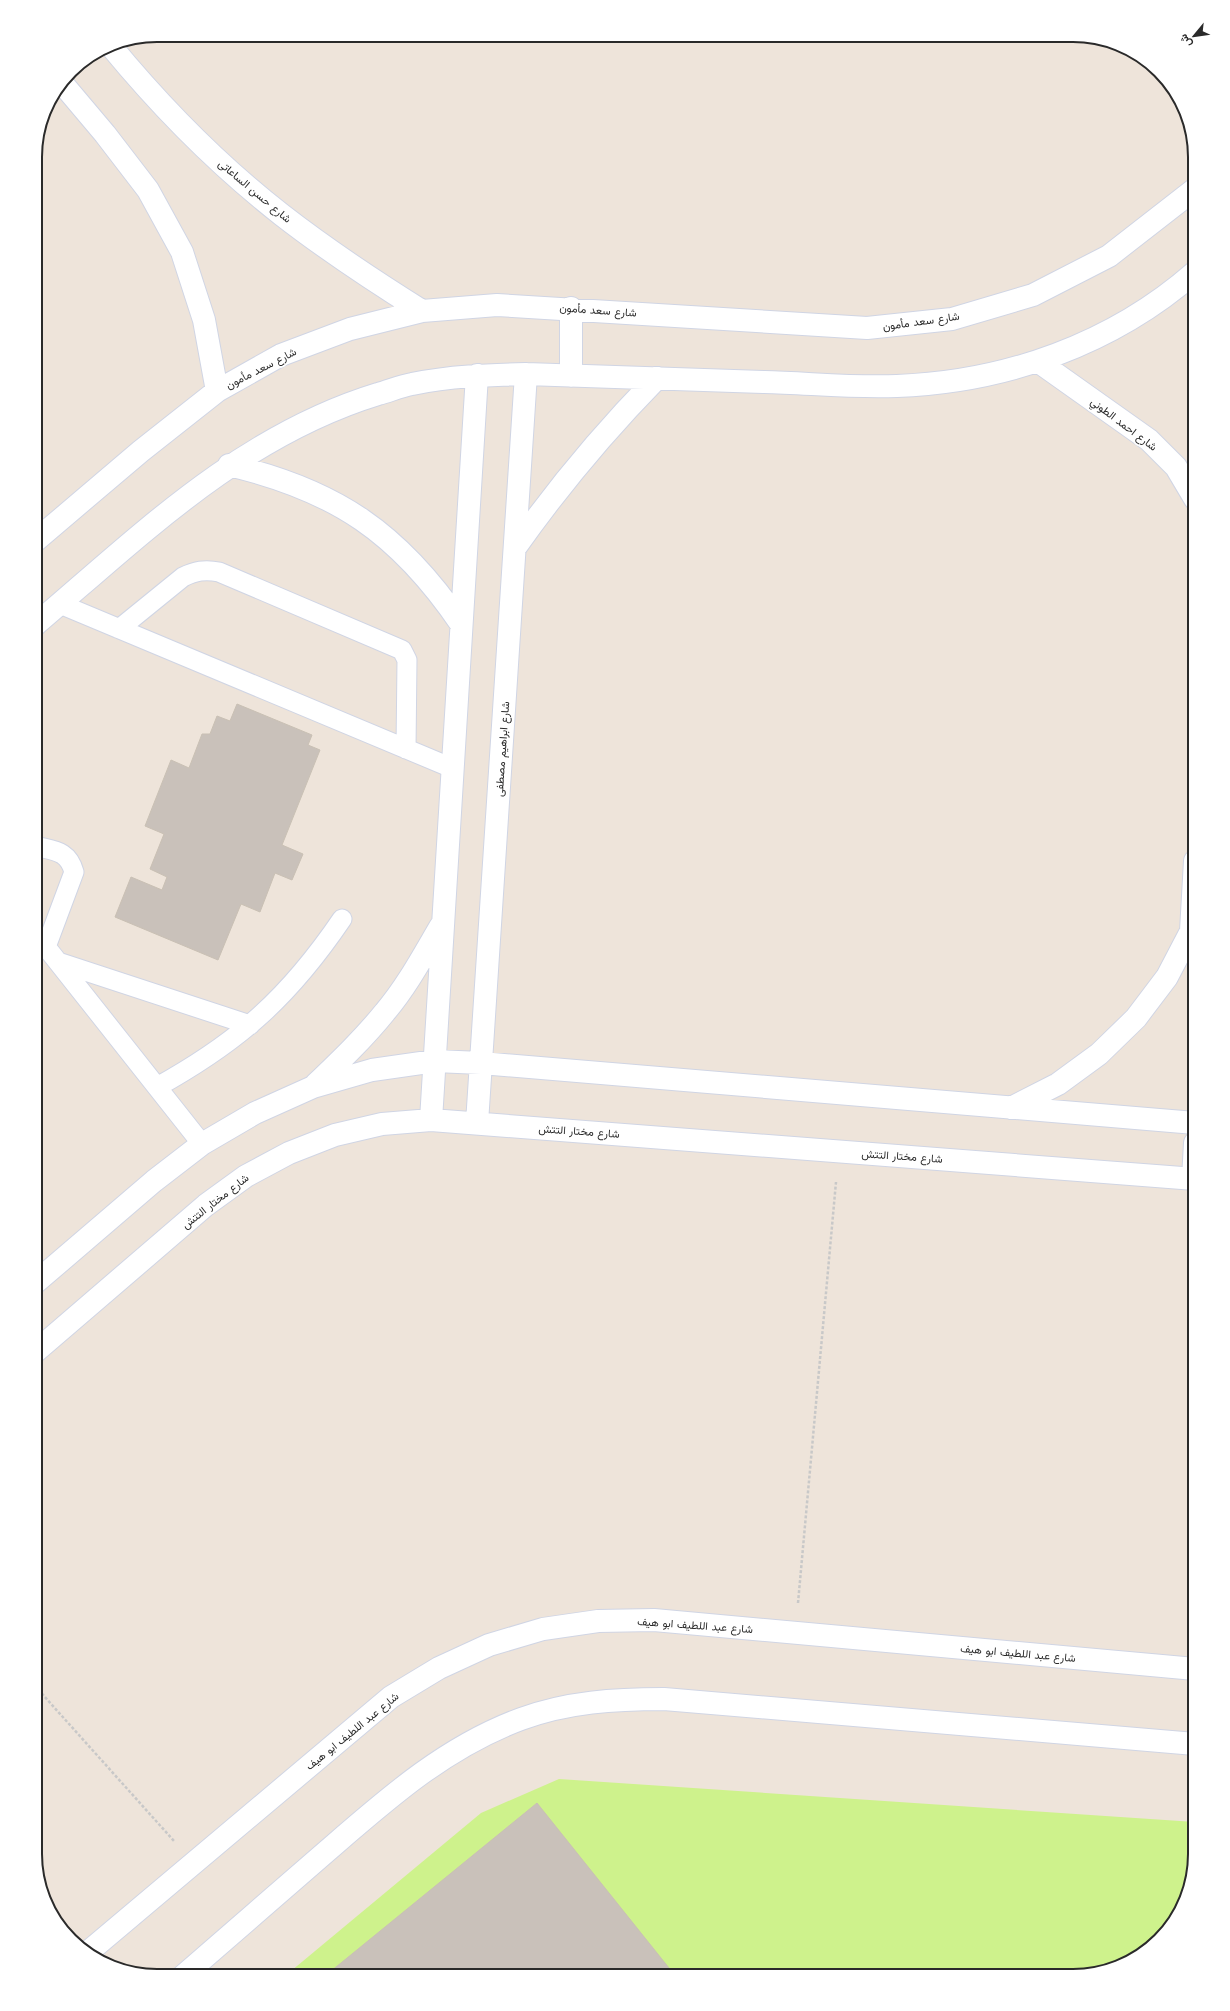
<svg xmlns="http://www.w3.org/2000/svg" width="1230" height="2011" font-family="'Work Sans',Vazirmatn,sans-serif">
	<rect width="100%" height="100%" fill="#eee4da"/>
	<path fill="#cef28c" d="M559,1779L1195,1822V1855L1189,1893L1175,1922L1127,1963L1073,1976H285L481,1813Z"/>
	<path fill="#c9c1ba" stroke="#c9c0b4" d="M237,704L312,735L308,745L320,750L282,845L303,854L292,880L275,873L260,912L241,904L218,960L115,917L131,877L162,890L167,877L150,869L164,834L145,826L171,760L189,768L202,734H210L217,716L230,721Z
		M537,1803L673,1973L669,1976H325Z"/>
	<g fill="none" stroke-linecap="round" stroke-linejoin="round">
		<defs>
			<path id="service" d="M60,604L452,768
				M119,629L183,577C195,571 205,569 219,572L402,650L407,660L406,749
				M35,846C54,851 68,850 74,872L46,947
				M35,933L202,1144
				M58,962L250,1025
				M157,1087C240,1041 289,997 342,919"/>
			<path id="minor" d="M110,45C161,107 218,165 282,215C327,250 374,281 422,311
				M62,83L105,134L148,190L182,252L204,320L217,391
				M1039,362L1149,440L1176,467L1195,499
				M571,376V308
				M229,465C336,490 399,533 461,624
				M35,541L141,451L217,391L281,355L350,329L422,311L497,305L867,328L952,319L1033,295L1109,256L1195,189
				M515,548C558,487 604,432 657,378
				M35,625C142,534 241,436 378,394C389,391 401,386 412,384C450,376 488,375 526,374C606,377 685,379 764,382C808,383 853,388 897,386C1006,382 1113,344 1195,272
				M316,1084C340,1061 364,1038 385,1012C407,986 423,956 440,927
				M1011,1108L1058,1084L1099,1054L1136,1018L1167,977L1191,931L1195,861
				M431,1120L477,375
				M477,1123L526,374
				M1193,1179L1195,1143
				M35,1283L154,1181L202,1144L255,1113L313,1087L372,1070L435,1061L481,1063L1195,1123
				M35,1352L206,1205L246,1176L289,1153L335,1135L382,1124L431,1120L1195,1179
				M87,1953L391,1697L439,1668L489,1645L543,1629L598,1621L654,1620L1195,1669
				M183,1976C231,1934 279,1893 327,1851C387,1799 445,1747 521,1719C567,1702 615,1699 664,1699L1195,1744"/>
		</defs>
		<use href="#service" stroke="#d0d5e4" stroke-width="21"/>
		<use href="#minor" stroke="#d0d5e4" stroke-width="24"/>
		<path stroke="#c8c8c8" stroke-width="2.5" stroke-dasharray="3 2" stroke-linecap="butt" d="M798,1603L836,1182
			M35,1686L174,1841"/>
		<use href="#service" stroke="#fff" stroke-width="19"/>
		<use href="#minor" stroke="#fff" stroke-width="22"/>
	</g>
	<g text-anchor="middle" stroke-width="3.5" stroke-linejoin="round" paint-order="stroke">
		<g font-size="11" fill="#2a2a2a" stroke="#fff">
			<text transform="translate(255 191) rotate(40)" y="4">شارع حسن الساعاتى</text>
			<text transform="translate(598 310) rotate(4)" y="4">شارع سعد مأمون</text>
			<text transform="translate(921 321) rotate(-8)" y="4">شارع سعد مأمون</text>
			<text transform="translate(261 368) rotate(-27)" y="4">شارع سعد مأمون</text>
			<text transform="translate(1124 424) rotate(37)" y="4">شارع احمد الطوني</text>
			<text transform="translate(502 749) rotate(-86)" y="4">شارع ابراهيم مصطفى</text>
			<text transform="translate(579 1131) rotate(4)" y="4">شارع مختار التتش</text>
			<text transform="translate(902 1156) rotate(4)" y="4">شارع مختار التتش</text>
			<text transform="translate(215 1201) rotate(-38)" y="4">شارع مختار التتش</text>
			<text transform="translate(695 1625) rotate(4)" y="4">شارع عبد اللطيف ابو هيف</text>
			<text transform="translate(1018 1653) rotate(5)" y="4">شارع عبد اللطيف ابو هيف</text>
			<text transform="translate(352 1731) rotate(-39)" y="4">شارع عبد اللطيف ابو هيف</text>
		</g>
	</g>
	<path d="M0 0H1230V2011H0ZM157 42H1073A115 115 0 0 1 1188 157V1854A115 115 0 0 1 1073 1969H157A115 115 0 0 1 42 1854V157A115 115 0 0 1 157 42Z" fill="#fff" fill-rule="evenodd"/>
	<path fill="none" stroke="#2a2a2a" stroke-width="2" d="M157 42H1073A115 115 0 0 1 1188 157V1854A115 115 0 0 1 1073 1969H157A115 115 0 0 1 42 1854V157A115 115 0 0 1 157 42Z"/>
	<g transform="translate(1194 36) rotate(241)" stroke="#ffffff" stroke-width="3" paint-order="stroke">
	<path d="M0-3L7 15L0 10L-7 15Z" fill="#2a2a2a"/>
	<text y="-6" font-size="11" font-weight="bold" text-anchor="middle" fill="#2a2a2a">ش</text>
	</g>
</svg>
